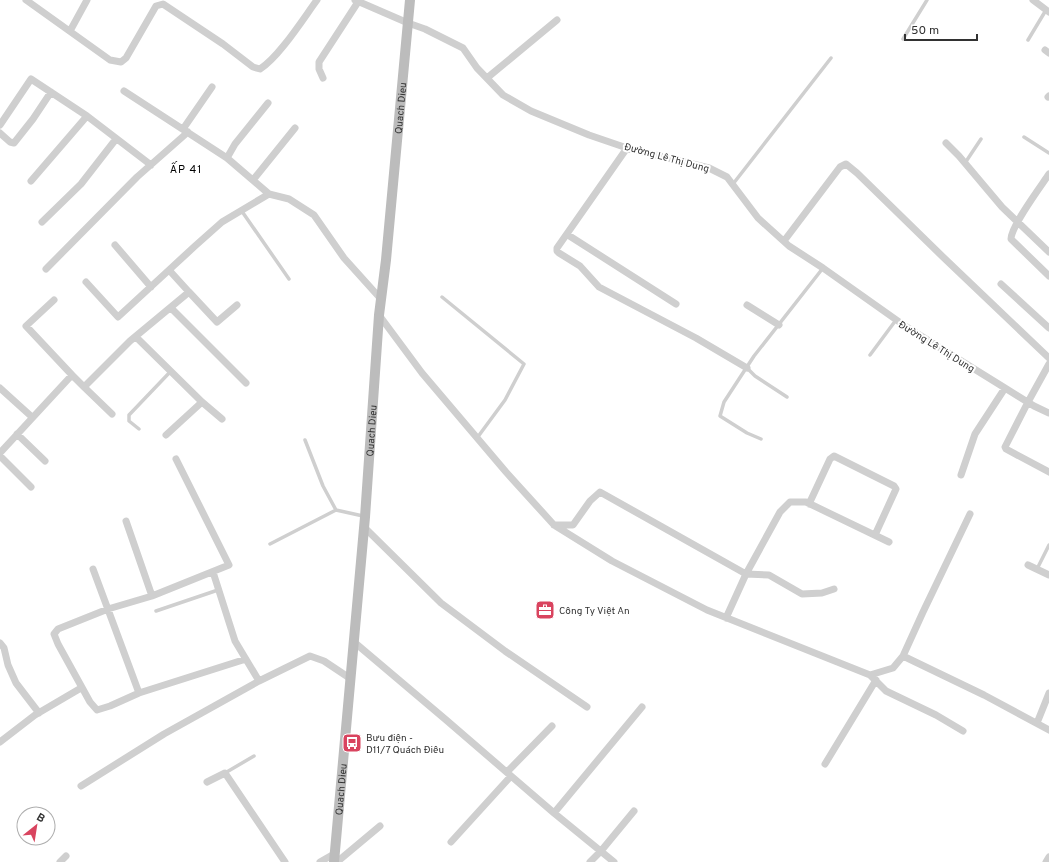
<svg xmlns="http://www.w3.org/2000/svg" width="1049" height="862" font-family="Overpass,sans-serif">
	<rect width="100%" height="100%" fill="#fff"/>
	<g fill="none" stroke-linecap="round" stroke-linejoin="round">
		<path stroke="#cfcfcf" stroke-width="3.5" d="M903,39L927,0
			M1028,40L1046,10
			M1024,137L1049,153
			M965,163L981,139
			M733,184L831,58
			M241,210L289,279
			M442,297L524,364L505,400L477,438
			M870,355L896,320
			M747,368L755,376L787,397
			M139,429L129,421V415L171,371
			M761,439L747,433L720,416L724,402L754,356L823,268
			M305,440L323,486L336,510L363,516
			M270,544L336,510
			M1037,569L1049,545
			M156,611L218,590
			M225,773L254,756"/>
		<path stroke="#cfcfcf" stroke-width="7" d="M26,0L110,60L121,62L126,58L156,6L163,4L223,44L253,67L260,69C279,57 303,19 317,0
			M355,0L408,23L425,29L463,48L477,68L503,95L531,111L589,135L627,148L709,168L727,177L758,218L789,246L823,268L905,326L1005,388L1034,406L1049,413
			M1033,0L1049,12
			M70,31L87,0
			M1045,50L1049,53
			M323,78L319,69V62L358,2
			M487,78L557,20
			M124,91L227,158L269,194L289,199L314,215L344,258L380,298
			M1048,97L1049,96
			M0,125L31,79L87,116L151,165
			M183,129L212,87
			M0,133L10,142L14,143L33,119L51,92
			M946,143L959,156L1002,207L1049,252
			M627,148L557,248V251L559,253L580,266L599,287L696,338L747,368
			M227,158L235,144L268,103
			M1049,174C1041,186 1011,226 1011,239L1049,276
			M253,180L295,128
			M31,181L87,116
			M42,222L81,184L116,139
			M568,235L676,304
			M784,241L840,167L846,164L857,173L943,257L1049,358
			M115,245L151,287
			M46,269L137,177L188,132
			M86,282L118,317L169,270
			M1001,284L1049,328
			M189,292L217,322L237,305
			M54,300L26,326L72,375
			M747,305L779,325
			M171,308L246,383
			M379,315L422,373L506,472L554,525L612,561L707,610L870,675L893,668L903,656L984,695L1049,730
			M136,337L202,402L222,419
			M1049,364L1028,402L1005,447L1006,449L1049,472
			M84,387L112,414
			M0,388L32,417
			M17,434L45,461
			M166,435L202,402
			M0,453L72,375L84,387L130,341L189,292L169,270L195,246L222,222L269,194
			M0,456L31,487
			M176,459L229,565L152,596L108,609L58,629L54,634L58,644L90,702L97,710L110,706L139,693L246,659
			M961,475L975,434L1005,388
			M809,504L830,459L834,456L894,486L896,489L875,535
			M126,521L152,596
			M554,525H573L590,501L600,492L746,574L780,512L790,502H806L889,542
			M364,527L441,603L505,651L587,707
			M1028,565L1049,575
			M93,569L139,693
			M213,572L235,641L259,681
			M726,618L746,574L769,575L802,594L822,593L834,589
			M354,642L445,719L554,813L614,862
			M0,643L4,648L8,665L16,683L39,713
			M903,656L923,612L970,514
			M870,675L886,691L936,715L963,731
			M1037,723L1049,693
			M0,742L35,715L81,688
			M825,764L876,680
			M507,772L552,726
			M207,782L225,773L285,862
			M81,786L164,734L259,681L310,656L324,661L351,679
			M554,813L642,707
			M451,842L511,776
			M60,862L66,856
			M320,862L334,854
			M337,862L380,826
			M590,862L601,851L634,811
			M1046,862L1049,857"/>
		<path stroke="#bcbcbc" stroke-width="10" id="s1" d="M334,862L365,517L379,315L386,260L410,0"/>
	</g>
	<defs>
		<symbol id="office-square" viewBox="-11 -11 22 22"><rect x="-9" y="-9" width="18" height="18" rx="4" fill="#d9445f" stroke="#fff"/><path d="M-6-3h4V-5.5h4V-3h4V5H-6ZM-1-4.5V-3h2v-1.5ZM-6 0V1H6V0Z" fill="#fff"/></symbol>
		<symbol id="bus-square" viewBox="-11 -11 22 22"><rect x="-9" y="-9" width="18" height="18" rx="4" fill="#d9445f" stroke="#fff"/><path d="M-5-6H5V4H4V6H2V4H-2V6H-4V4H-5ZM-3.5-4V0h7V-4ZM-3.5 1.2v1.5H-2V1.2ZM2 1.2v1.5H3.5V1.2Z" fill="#fff"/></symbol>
	</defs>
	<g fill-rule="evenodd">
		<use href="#office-square" x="534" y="599" width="22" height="22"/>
		<use href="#bus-square" x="341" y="732" width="22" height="22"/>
	</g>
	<g text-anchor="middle" stroke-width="4" stroke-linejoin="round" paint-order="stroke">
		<g font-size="10" fill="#323232" stroke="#fff">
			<text dy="4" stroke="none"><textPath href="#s1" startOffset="757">Quach Dieu</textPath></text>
			<text transform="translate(667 157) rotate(15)" y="4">Đường Lê Thị Dung</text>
			<text transform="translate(937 346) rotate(32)" y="4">Đường Lê Thị Dung</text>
			<text dy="4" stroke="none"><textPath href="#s1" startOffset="433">Quach Dieu</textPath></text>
			<text dy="4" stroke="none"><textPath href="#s1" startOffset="73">Quach Dieu</textPath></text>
		</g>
		<g font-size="10" fill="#323232" stroke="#fff" text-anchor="start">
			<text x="559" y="614">Công Ty Việt An</text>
			<text x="366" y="741">Bưu điện -<tspan x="366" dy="12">D11/7 Quách Điêu</tspan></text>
		</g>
		<g font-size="11" letter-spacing="1" fill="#000" stroke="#fff">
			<text x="186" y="173">ẤP 41</text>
		</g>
	</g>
	<g transform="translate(36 826) rotate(30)"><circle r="19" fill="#ffffff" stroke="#adadad"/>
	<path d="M0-3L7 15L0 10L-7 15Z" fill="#d9445f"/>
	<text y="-6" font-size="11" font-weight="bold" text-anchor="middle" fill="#323232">B</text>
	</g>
	<path d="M905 34v6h72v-6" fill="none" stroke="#323232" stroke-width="2"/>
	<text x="911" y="34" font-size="12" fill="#323232" stroke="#ffffff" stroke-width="3" paint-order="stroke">50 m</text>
</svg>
